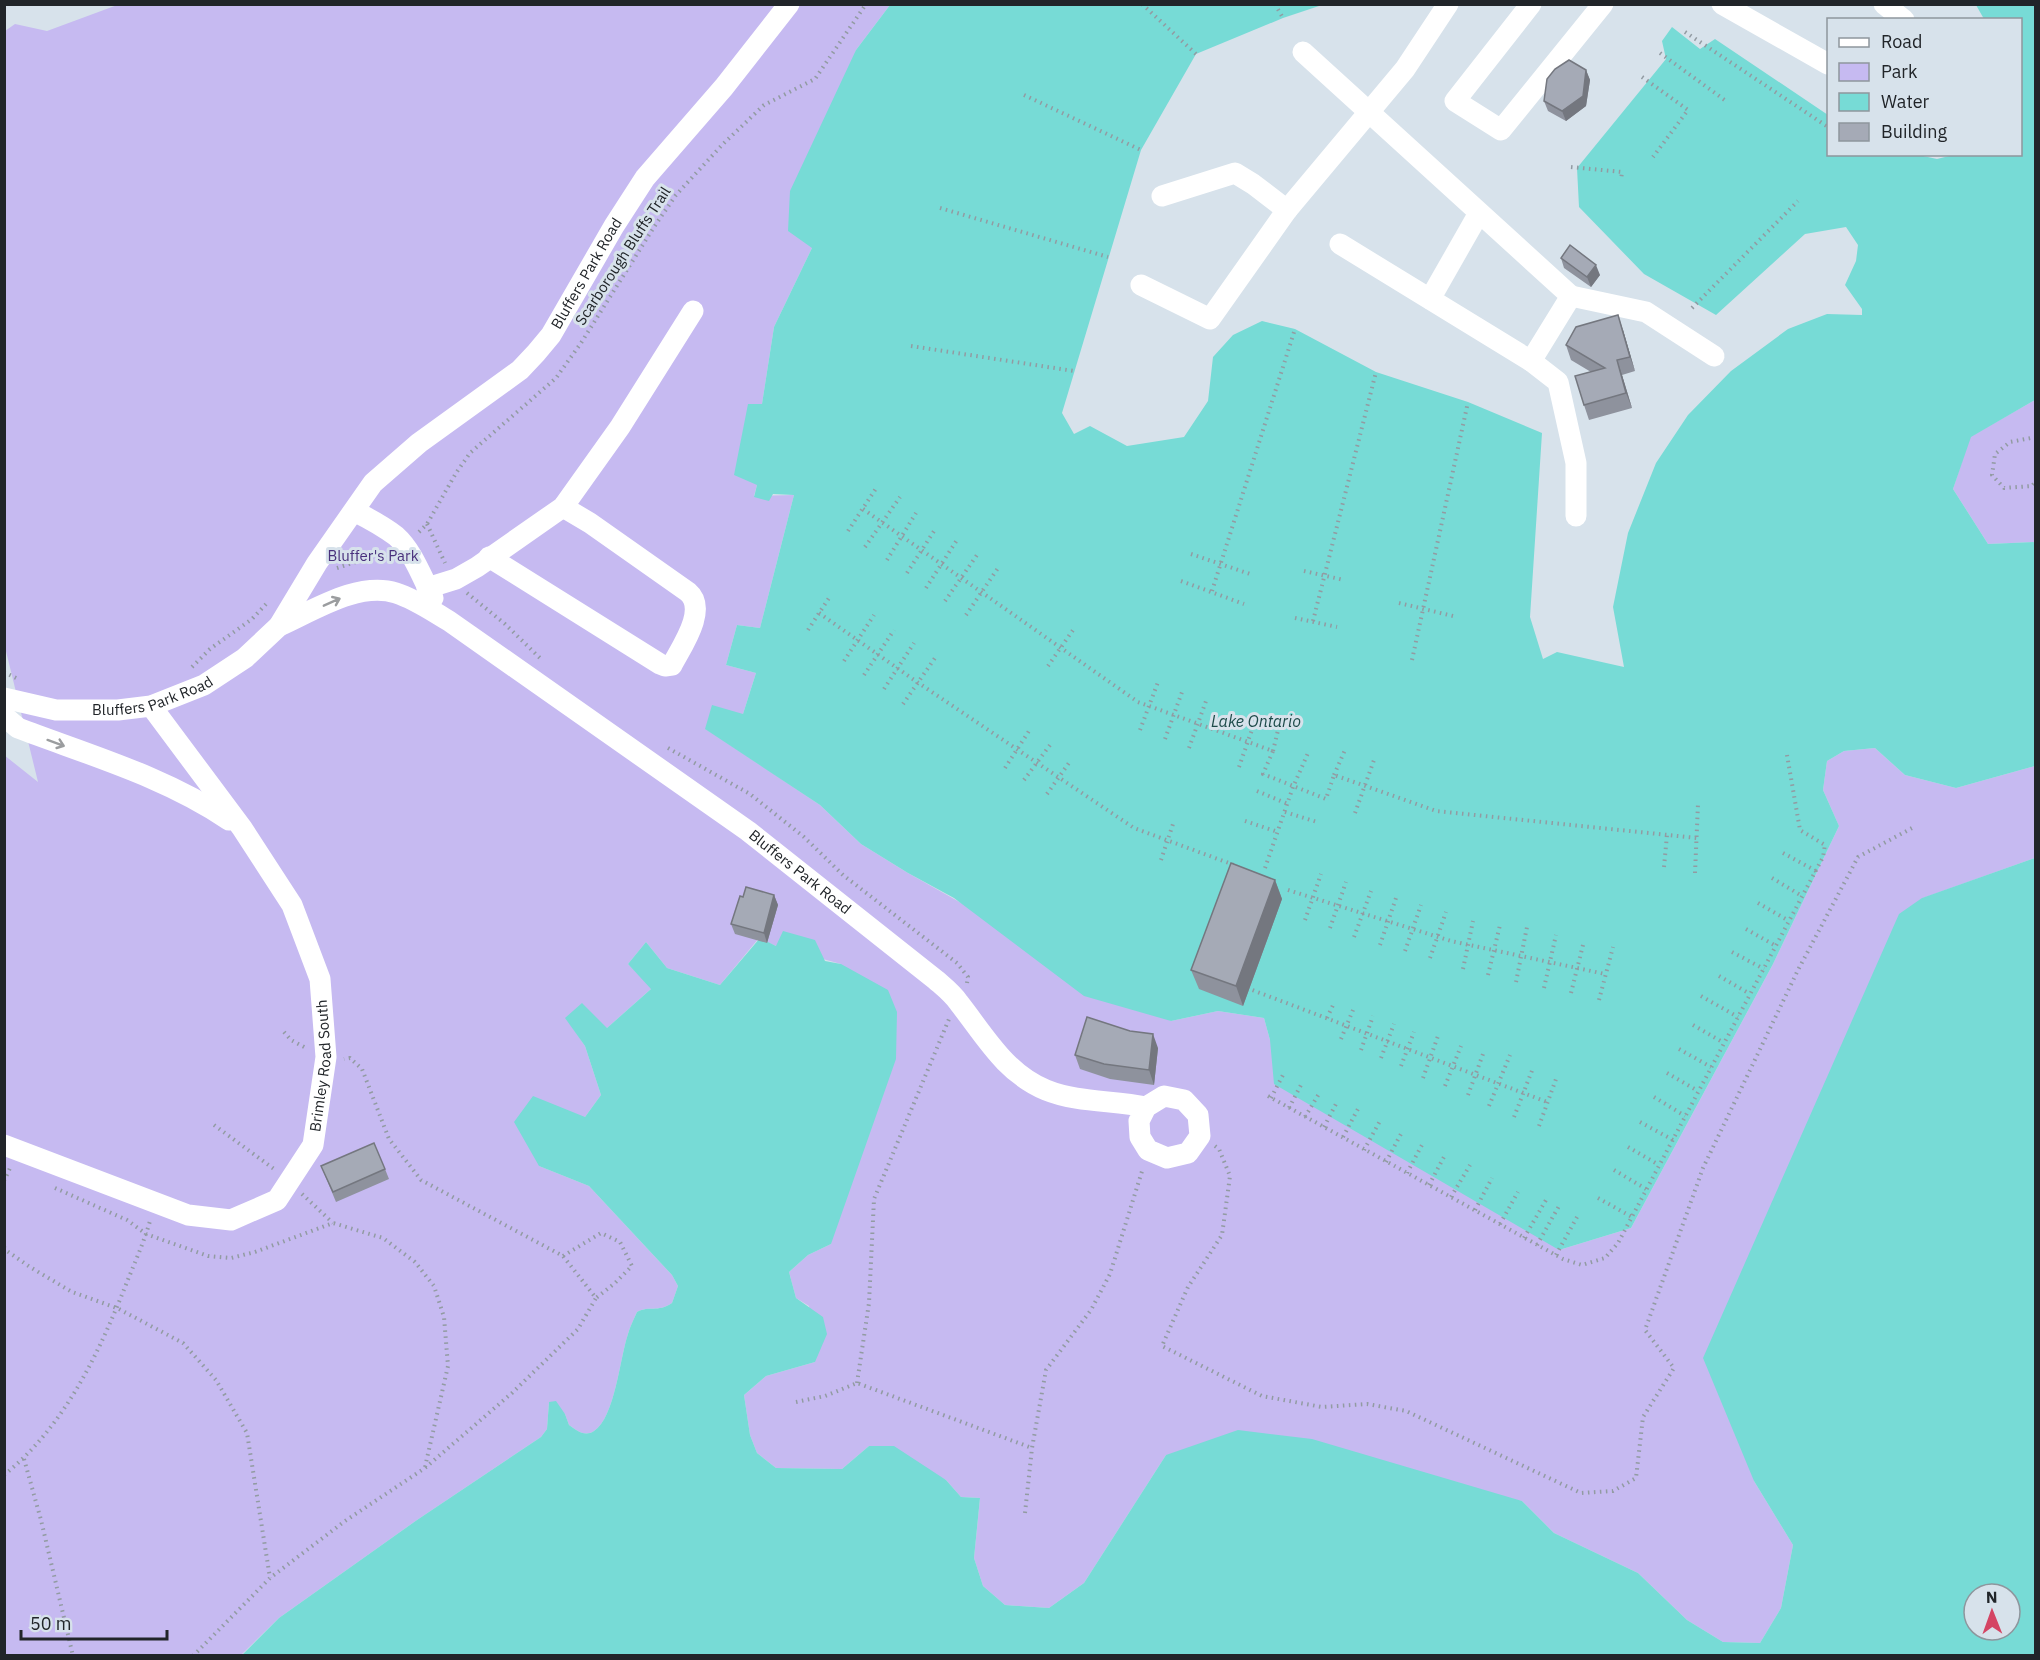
<svg xmlns="http://www.w3.org/2000/svg" width="2040" height="1660" font-family="'IBM Plex Sans',sans-serif">
	<rect width="100%" height="100%" fill="#d7e2eb"/>
	<path fill="#c6baf1" d="M120,4L890,5L856,50L812,248L774,327L762,404L757,485L754,496L794,495L760,628L737,625L726,665L756,673L743,714L706,729L820,805L861,844L908,873L1171,1021L1218,1011L1264,1018L1270,1040L1559,1250L1631,1228L1773,964L1839,826L1823,790L1827,761L1844,751L1875,748L1905,775L1956,788L2035,766V858L1923,898L1754,1481L1793,1545L1781,1608L1760,1643L1723,1642L1687,1620L1638,1573L1554,1533L1522,1501L1166,1455L1084,1583L1049,1608L1005,1605L983,1586L974,1558L980,1498L961,1497L946,1480L869,1446L842,1469L776,1468L757,1453L750,1435L744,1395L766,1376L815,1362L809,1306L796,1298L789,1272L808,1255L831,1244L841,964L776,946L759,938L720,985L667,968L646,942L628,964L652,988L607,1028L566,1018L585,1046L601,1095L585,1117L539,1166L589,1186L672,1275L678,1286L672,1303C657,1313 650,1305 637,1312C634,1319 630,1326 628,1334C620,1357 615,1418 594,1431C585,1437 577,1431 569,1425L565,1414L549,1402L547,1429L541,1437L417,1520L279,1618L241,1655H5L4,755L38,782L4,643L5,31L15,24L47,31Z
		M2035,400V542L1988,544L1953,489L1970,437Z"/>
	<path fill="#77dbd6" fill-rule="evenodd" d="M890,5H1322L1283,18L1196,54L1141,150L1062,413L1074,434L1090,426L1127,446L1184,437L1208,401L1213,357L1233,335L1262,321L1295,329L1376,372L1468,402L1542,433L1530,617L1543,659L1557,652L1624,667L1613,607L1628,533L1656,463L1688,415L1731,371L1788,329L1827,314L1862,315V309L1845,285L1856,261L1858,245L1846,227L1805,234L1716,315L1644,274L1579,207L1577,168L1666,59L1662,41L1672,27L1700,49L1715,39L1828,115V154H1914L1937,159L1957,154H2020V20L1984,19L1976,5H2035V400L1971,437L1953,489L1988,544L2035,542V766L1956,788L1905,775L1875,748L1844,751L1827,761L1823,790L1839,826L1773,964L1631,1228L1559,1250L1274,1084L1270,1040L1264,1018L1218,1011L1171,1021L1084,996L954,898L908,873L861,844L820,805L705,729L712,705L743,714L756,673L726,665L737,625L760,628L794,495L773,494L769,501L754,497L757,485L734,475L748,404H762L774,327L812,248L788,231L790,191L856,50Z
		M2035,858V1655L241,1656L279,1618L417,1520L541,1437L547,1429L549,1402L556,1401L565,1414L569,1425C577,1431 585,1437 594,1431C615,1418 620,1357 628,1334C630,1326 634,1319 637,1312C650,1305 657,1313 672,1303L678,1286L672,1275L589,1186L539,1166L514,1122L533,1096L585,1117L601,1095L585,1046L565,1018L582,1003L607,1028L651,989L628,964L646,942L667,968L720,985L760,938L776,946L783,931L815,940L825,961L841,964L888,990L897,1012L896,1059L831,1244L808,1255L789,1272L796,1298L823,1317L827,1334L815,1362L766,1376L744,1395L750,1435L757,1453L776,1468L842,1469L869,1446H894L946,1480L961,1497L980,1498L974,1558L983,1586L1005,1605L1049,1608L1084,1583L1166,1455L1238,1430L1312,1439L1522,1501L1554,1533L1638,1573L1687,1620L1723,1642L1760,1643L1781,1608L1793,1545L1754,1481L1703,1358L1899,914L1922,898ZM1974,1594H2010V1630H1974Z"/>
	<g fill="none" stroke-linecap="round" stroke-linejoin="round">
		<path stroke="#929ba2" stroke-width="4" stroke-dasharray="1.5 4.5" stroke-linecap="butt" d="M1142,4L1196,54
			M1275,4L1283,18
			M1685,32L1828,127
			M1660,53L1726,101
			M1642,77L1688,110L1653,157
			M1024,95L1141,150
			M1571,167L1622,172L1621,180
			M940,208L1108,257
			M1692,308L1798,201
			M911,346L1074,371
			M2036,437L2010,442L1995,454L1992,475L2004,488L2032,486L2036,481
			M863,509L1138,702L1273,751L1263,774L1326,799L1334,775L1436,811L1697,838
			M427,524L445,563
			M848,531L877,487
			M419,532L427,524L456,473L470,453L556,378L581,343L654,227L676,195L722,145L764,105L815,79L866,4
			M865,547L900,497
			M1191,554L1253,575
			M887,560L916,513
			M337,568L388,552
			M1304,571L1344,580
			M907,573L936,528
			M1181,581L1244,604
			M926,588L957,540
			M1212,591L1295,329
			M467,593L505,624L542,660
			M945,601L977,555
			M1399,603L1453,616
			M819,613L917,682L1134,828L1234,865
			M966,615L998,568
			M1295,618L1337,627
			M1313,621L1376,372
			M808,630L831,595
			M1412,660L1468,402
			M844,661L874,615
			M1048,666L1073,630
			M192,667L210,649L252,619L268,602
			M4,672L20,680
			M864,675L894,630
			M884,689L914,643
			M903,704L935,658
			M1140,730L1158,682
			M1165,739L1182,692
			M668,748L750,794L804,837L843,875L957,963L968,977L967,983
			M1189,748L1206,701
			M1273,751L1279,726
			M1239,767L1256,718
			M1005,768L1029,731
			M1334,775L1345,750
			M1024,780L1050,745
			M1257,791L1288,804
			M1047,794L1071,760
			M1285,812L1317,822
			M1355,813L1374,760
			M1245,821L1278,832
			M1783,853L1816,871
			M1161,860L1174,821
			M1664,867L1667,835
			M1265,868L1293,787L1308,753
			M1695,873L1698,804
			M1772,878L1802,896
			M1288,890L1451,941L1605,974
			M1758,903L1789,921
			M1305,920L1321,874
			M1330,928L1346,882
			M1746,929L1776,946
			M1354,937L1371,891
			M1380,945L1396,898
			M1405,951L1421,905
			M1732,952L1764,969
			M1430,958L1446,912
			M1463,969L1473,921
			M1488,975L1500,925
			M1719,976L1750,994
			M1516,982L1527,927
			M1247,988L1547,1102
			M1544,988L1556,935
			M1571,993L1584,941
			M1701,996L1738,1017
			M1599,1000L1613,947
			M1327,1018L1334,1003
			M1693,1025L1724,1043
			M284,1032L291,1040L306,1048
			M1341,1039L1353,1010
			M1679,1049L1711,1067
			M1361,1050L1373,1016
			M1381,1058L1394,1024
			M1401,1066L1414,1032
			M1667,1073L1698,1091
			M1423,1078L1438,1036
			M1445,1086L1461,1046
			M1468,1095L1483,1054
			M1268,1096L1563,1259L1582,1265L1605,1258L1618,1243L1823,857L1825,845L1800,830L1787,755
			M1654,1097L1685,1116
			M1271,1098L1284,1073
			M1489,1106L1510,1055
			M1289,1108L1302,1083
			M1305,1117L1320,1092
			M1514,1117L1533,1068
			M1640,1122L1673,1140
			M214,1125L274,1169
			M1539,1126L1556,1079
			M1324,1127L1337,1102
			M1343,1137L1359,1107
			M1215,1146L1219,1149L1230,1176L1222,1235L1188,1287L1162,1346L1262,1396L1322,1407L1367,1404L1406,1411L1581,1493L1613,1491L1636,1478L1643,1417L1674,1368L1645,1330L1703,1168L1798,970L1858,857L1914,827
			M1628,1147L1659,1165
			M1364,1150L1381,1119
			M1386,1162L1402,1132
			M1614,1170L1646,1189
			M1407,1173L1423,1143
			M4,1181L10,1168
			M1429,1185L1445,1155
			M55,1188L127,1220L146,1234L208,1256L231,1258L255,1252L333,1223L383,1238L415,1262L434,1286L444,1317L448,1366L425,1467
			M302,1194L333,1223
			M1451,1197L1470,1165
			M1598,1198L1632,1217
			M1475,1210L1492,1178
			M1500,1224L1518,1192
			M1524,1238L1546,1200
			M1537,1245L1559,1206
			M4,1247L7,1251L30,1267L72,1292L117,1308L183,1343L216,1380L247,1433L270,1578
			M1556,1255L1577,1217
			M563,1256L601,1233L620,1242L632,1266L615,1283L596,1298
			M857,1383L869,1303L874,1199L949,1019
			M796,1402L825,1396L857,1383L1032,1448
			M24,1459L41,1520L73,1656
			M4,1475C65,1426 99,1353 127,1282C135,1262 144,1242 150,1221
			M1025,1513L1032,1448L1046,1370L1091,1310L1110,1274L1143,1168
			M193,1656L270,1578L345,1521L425,1468L512,1393L578,1329L596,1298L563,1256L421,1180L389,1139L362,1069L350,1058L344,1059"/>
		<g stroke="#fff" stroke-width="21">
			<path d="M1531,4L1455,101L1501,130L1603,4"/>
			<path d="M1722,4L1828,64"/>
			<path d="M1884,4L1904,20"/>
			<path d="M1303,52L1571,296L1531,361L1340,244"/>
			<path d="M1162,196L1235,173L1253,184L1287,210"/>
			<path d="M1141,285L1210,319L1287,210L1405,69L1448,4"/>
			<path d="M1571,296L1646,312L1714,356"/>
			<path d="M1430,299L1479,213"/>
			<path d="M1531,361L1558,382L1576,463V516"/>
			<path d="M354,511C368,518 383,526 396,536C413,551 422,578 433,598"/>
			<path d="M489,557L660,664L665,666L672,665C682,646 708,609 688,592L590,523L563,507"/>
			<path d="M427,588L456,579L477,567L563,507L620,427L693,311"/>
			<path id="s1" d="M279,626C313,611 358,581 396,593C415,599 432,611 449,621L748,831L936,980C944,987 953,994 959,1003C985,1036 1005,1073 1046,1090C1078,1103 1113,1100 1146,1107L1164,1096L1184,1100L1198,1115L1200,1136L1188,1153L1167,1158L1148,1150L1140,1137L1139,1121L1146,1107"/>
			<path id="s2" d="M4,698L56,710H118L151,706L204,685L245,658L279,626L317,563L373,483L419,443L520,370L536,353L551,335L614,226L645,178L724,87L789,4"/>
			<path d="M4,716L18,728C89,755 166,777 229,820"/>
			<path id="s3" d="M4,1145L188,1215L231,1220L277,1200L313,1145L326,1057L320,979L292,905L242,828L151,706"/>
		</g>
	</g>
	<path fill="#8e929d" d="M1586,70L1590,80L1586,106L1566,121L1548,111L1544,101Z
		M1561,258L1600,275L1591,287L1564,268Z
		M1623,330L1635,371L1622,375L1632,408L1589,420L1584,405L1591,372L1571,360L1566,345Z
		M1275,880L1282,899L1243,1006L1199,989L1191,970Z
		M774,895L778,905L767,943L735,934L731,924L743,897Z
		M1158,1048L1154,1085L1110,1079L1080,1069L1075,1055Z
		M321,1166L385,1169L389,1179L336,1202Z"/>
	<path fill="#74777f" d="M1586,70L1590,80L1586,106L1566,121L1562,111Z
		M1596,265L1600,275L1591,287L1587,277Z
		M1618,315L1623,330L1635,371L1630,357Z
		M1617,360L1622,375L1632,408L1626,393Z
		M1275,880L1282,899L1243,1006L1236,986Z
		M774,895L778,905L767,943L764,933Z
		M1153,1034L1158,1048L1154,1085L1149,1070Z"/>
	<path fill="#a5aab6" stroke="#74777f" stroke-width="1.5" d="M1569,60L1586,70L1583,96L1562,111L1544,101L1547,79L1555,69Z
		M1570,245L1596,265L1587,277L1561,258Z
		M1618,315L1630,357L1617,360L1626,393L1584,405L1575,376L1605,368L1566,345L1576,327Z
		M1231,863L1275,880L1236,986L1191,970Z
		M746,887L774,895L764,933L731,924L740,896L743,897Z
		M1087,1017L1130,1031L1153,1034L1149,1070L1104,1064L1075,1055Z
		M374,1143L385,1169L333,1192L321,1166Z"/>
	<defs><path id="oneway-shaft" d="M-6 0H5M1.5-3L5.5 0L1.5 3" fill="none" stroke-width="1.6" stroke-linecap="round" stroke-linejoin="round" transform="scale(1.5)"/></defs>
	<g stroke="#9b9d9f">
		<use href="#oneway-shaft" transform="translate(332 602) rotate(-24)"/>
		<use href="#oneway-shaft" transform="translate(56 743) rotate(20)"/>
	</g>
	<g text-anchor="middle" stroke-width="6" stroke-linejoin="round" paint-order="stroke">
		<g font-size="15" fill="#212529" stroke="#d7e2eb">
			<text transform="translate(623 256) rotate(-57)" y="5">Scarborough Bluffs Trail</text>
			<text dy="5" stroke="none"><textPath href="#s2" startOffset="776">Bluffers Park Road</textPath></text>
			<text dy="5" stroke="none"><textPath href="#s2" startOffset="152">Bluffers Park Road</textPath></text>
			<text dy="5" stroke="none"><textPath href="#s1" startOffset="616">Bluffers Park Road</textPath></text>
			<text dy="5" stroke="none"><textPath href="#s3" startOffset="436">Brimley Road South</textPath></text>
		</g>
		<g font-size="15" fill="#48307c" stroke="#d7e2eb">
			<text x="373" y="561">Bluffer's Park</text>
		</g>
		<g font-size="16" font-style="italic" fill="#1d4a49" stroke="#d7e2eb">
			<text x="1256" y="727">Lake Ontario</text>
		</g>
	</g>
	<rect width="2040" height="1660" fill="none" stroke="#212529" stroke-width="12"/>
	<rect x="1827" y="18" width="195" height="138" fill="#d7e2eb" stroke="#8e969d" stroke-width="1.5"/>
	<rect x="1839" y="38" width="30" height="9" fill="#ffffff" stroke="#8e969d" stroke-width="1.5"/>
	<text x="1881" y="48" font-size="18" fill="#212529">Road</text>
	<rect x="1839" y="63" width="30" height="18" fill="#c6baf1" stroke="#8e969d" stroke-width="1.5"/>
	<text x="1881" y="78" font-size="18" fill="#212529">Park</text>
	<rect x="1839" y="93" width="30" height="18" fill="#77dbd6" stroke="#8e969d" stroke-width="1.5"/>
	<text x="1881" y="108" font-size="18" fill="#212529">Water</text>
	<rect x="1839" y="123" width="30" height="18" fill="#a5aab6" stroke="#8e969d" stroke-width="1.5"/>
	<text x="1881" y="138" font-size="18" fill="#212529">Building</text>
	<g transform="translate(1992 1612) rotate(359)"><circle r="28" fill="#d7e2eb" stroke="#8e969d" stroke-width="1.5"/>
	<path d="M0-4.5L10 22L0 15L-10 22Z" fill="#d44564"/>
	<text y="-9" font-size="16" font-weight="bold" text-anchor="middle" fill="#212529">N</text>
	</g>
	<path d="M21 1630v9h146v-9" fill="none" stroke="#212529" stroke-width="3"/>
	<text x="30" y="1630" font-size="18" fill="#212529" stroke="#d7e2eb" stroke-width="4.5" paint-order="stroke">50 m</text>
</svg>
